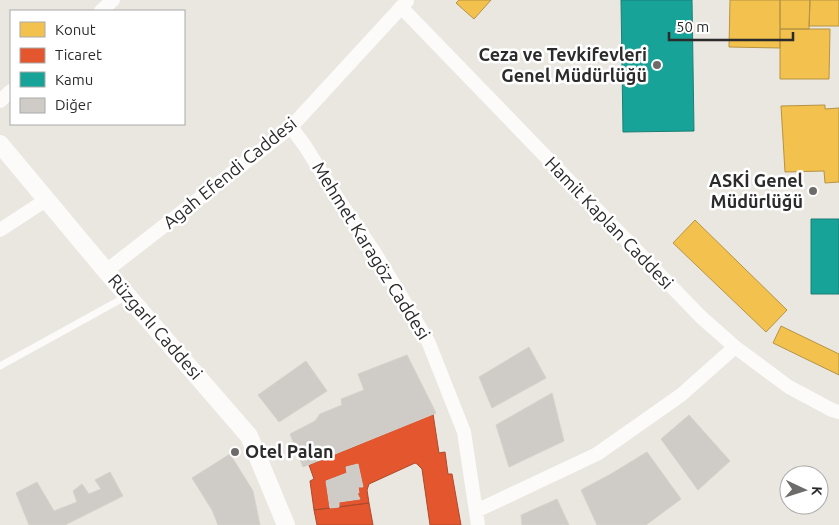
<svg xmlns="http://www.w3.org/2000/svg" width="839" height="525" font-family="Ubuntu,sans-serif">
	<rect width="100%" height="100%" fill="#eae6e0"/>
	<path fill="#f2c14e" stroke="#b69444" d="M459,0H491L474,19L456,3Z
		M730,0H780V48L729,47Z
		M780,0H810L809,29H780Z
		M810,0H839V26H809Z
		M780,29H830L829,79H780Z
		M825,105V109L839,108V182L825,183L824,171L785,172L781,106Z
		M695,220L787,310L766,332L673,243Z
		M781,326L839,354V375L773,343Z"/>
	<path fill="#e4572e" stroke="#ac4a2d" d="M433,414L439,453L445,452L448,474H452L461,525H430L422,469L417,464L415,463L369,484L367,490L369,503L339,507V502L360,499L357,493H359L358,487H363L358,464L346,467L347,473L326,481L330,508L314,510L310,481L314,479L309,465Z
		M369,503L373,525H317L314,510Z"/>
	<path fill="#17a398" stroke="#1d7f77" d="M621,0H692L694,131L623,132Z
		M811,219H839V294H811Z"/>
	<path fill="#cfccc7" stroke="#d5d2cc" d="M529,347L546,378L492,408L479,377Z
		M407,355L436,413L303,467L290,434L315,421L320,414L342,405L341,399L364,390L358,374Z
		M306,361L327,391L279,422L258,395Z
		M552,393L564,441L509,467L496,425Z
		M689,415L730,461L698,490L661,439Z
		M647,452L681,499L646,525H597L581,490L611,474Z
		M230,454L253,491L260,525H218L212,510L192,478Z
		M358,464L363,487H358L359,493H357L360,499L339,502V507L330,508L326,481L347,473L346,467Z
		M110,472L123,496L65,525H29L16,493L37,482L54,511L77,502L73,491L82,484L89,494L101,489L95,480Z
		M557,499L569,525H522L521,515Z"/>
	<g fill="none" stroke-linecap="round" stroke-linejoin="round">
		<path stroke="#fcfbfa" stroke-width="7" d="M0,366L127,296"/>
		<path stroke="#fcfbfa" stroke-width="14" d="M401,7L701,317L735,347L789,387L832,410L839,412
			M101,11L113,0
			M0,101L11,91
			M291,127L305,146L340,202L375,253L428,341L464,432L478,525
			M0,230L46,200
			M106,271L291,127L407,1
			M476,511L597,454L681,395L735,347"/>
		<path stroke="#fcfbfa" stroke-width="18" d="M0,144L106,271L249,436L286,525"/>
	</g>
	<g fill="#6e6c6a" stroke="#fff" stroke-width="2">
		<circle cx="657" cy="65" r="5"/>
		<circle cx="813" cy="191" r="5"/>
		<circle cx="235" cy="452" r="5"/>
	</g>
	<g text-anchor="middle" stroke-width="5" stroke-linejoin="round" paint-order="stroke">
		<g font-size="18" font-weight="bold" fill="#2b2b2b" stroke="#fff" text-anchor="end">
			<text x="647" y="61">Ceza ve Tevkifevleri<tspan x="647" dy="21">Genel Müdürlüğü</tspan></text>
			<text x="803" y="187">ASKİ Genel<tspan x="803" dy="21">Müdürlüğü</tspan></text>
			<text x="245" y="458" text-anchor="start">Otel Palan</text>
		</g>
		<g font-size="18" fill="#2b2b2b" stroke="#fff">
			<text transform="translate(230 173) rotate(-39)" y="6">Agah Efendi Caddesi</text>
			<text transform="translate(609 223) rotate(46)" y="6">Hamit Kaplan Caddesi</text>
			<text transform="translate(371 251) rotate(58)" y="6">Mehmet Karagöz Caddesi</text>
			<text transform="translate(155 327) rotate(49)" y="6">Rüzgarlı Caddesi</text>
		</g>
	</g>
	<rect x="10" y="10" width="175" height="115" fill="#ffffff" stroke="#aaaaaa"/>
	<rect x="20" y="22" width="25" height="15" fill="#f2c14e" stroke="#aaaaaa"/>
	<text x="55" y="35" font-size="15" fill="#2b2b2b">Konut</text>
	<rect x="20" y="48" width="25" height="15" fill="#e4572e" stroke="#aaaaaa"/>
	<text x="55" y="60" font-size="15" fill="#2b2b2b">Ticaret</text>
	<rect x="20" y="72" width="25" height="15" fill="#17a398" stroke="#aaaaaa"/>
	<text x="55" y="85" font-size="15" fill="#2b2b2b">Kamu</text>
	<rect x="20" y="98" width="25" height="15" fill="#cfccc7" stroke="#aaaaaa"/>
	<text x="55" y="110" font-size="15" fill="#2b2b2b">Diğer</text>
	<g transform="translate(804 490) rotate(94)"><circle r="24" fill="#ffffff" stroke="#aaaaaa"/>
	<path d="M0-4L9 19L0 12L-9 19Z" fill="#6e6c6a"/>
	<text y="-8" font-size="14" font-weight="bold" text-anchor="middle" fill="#2b2b2b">K</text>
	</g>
	<path d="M669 32v8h124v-8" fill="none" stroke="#2b2b2b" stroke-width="2.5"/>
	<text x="676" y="32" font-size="15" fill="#2b2b2b" stroke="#ffffff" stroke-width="4" paint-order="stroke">50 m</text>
</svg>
